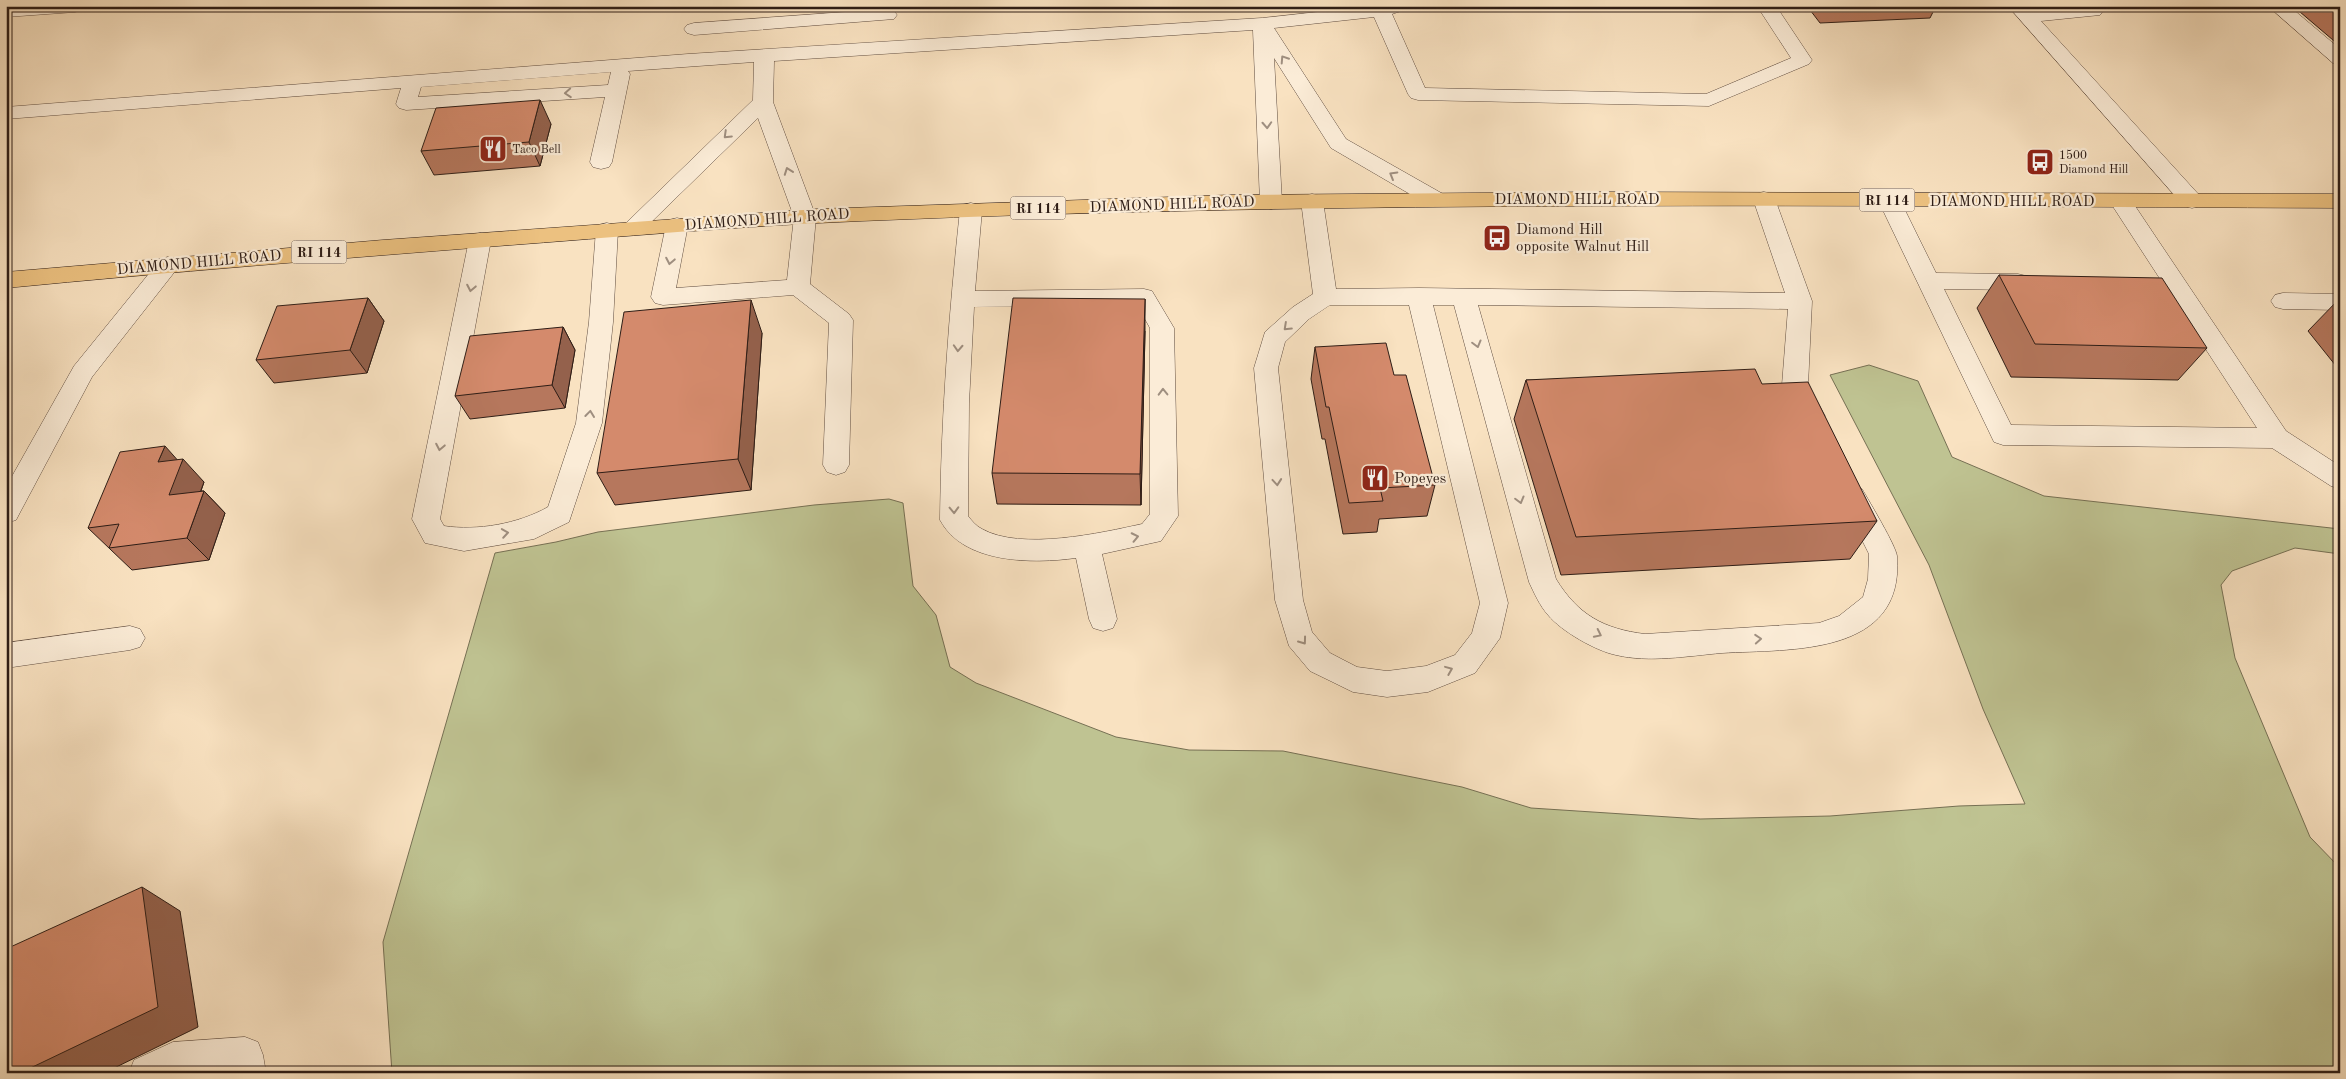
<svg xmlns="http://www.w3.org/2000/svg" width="2346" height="1079" font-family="'Old Standard TT',serif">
	<rect width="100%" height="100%" fill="#f9e2c1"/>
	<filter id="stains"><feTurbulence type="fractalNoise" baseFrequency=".004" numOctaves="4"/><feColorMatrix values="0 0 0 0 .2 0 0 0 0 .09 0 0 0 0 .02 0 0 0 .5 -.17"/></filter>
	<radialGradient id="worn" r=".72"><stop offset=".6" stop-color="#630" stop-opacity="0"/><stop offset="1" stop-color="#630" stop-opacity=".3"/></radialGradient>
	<path fill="#bfc392" stroke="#767054" d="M1869,365L1918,381L1952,457L2044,496L2340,529V554L2295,548L2232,571L2221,585L2235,658L2310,837L2340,868V1073H392L383,942L495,553L556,542L598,532L814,505L889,499L903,503L913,586L936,615L950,667L976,683L1116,737L1189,750L1283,751L1462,787L1531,808L1700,819L1830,816L1959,806L2025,804L1983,709L1929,565L1830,375Z"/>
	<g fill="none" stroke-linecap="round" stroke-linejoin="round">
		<defs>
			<path id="minor" d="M6,6H84L82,10L75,12L6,17Z
				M1372,6H1406L1404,10L1392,14L1425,88L1706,94L1791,58L1757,6H1776L1812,60L1809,64L1709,106L1418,100L1411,98L1408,94L1374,17L1274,28L1346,139L1443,194L1446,199L1443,204L1435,206L1427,204L1331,148L1274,58L1282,202L1279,207L1271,209L1263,207L1260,202L1253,30L774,61L773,102L816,217L810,284L849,314L853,320L849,465L845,472L836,475L827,472L823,465L829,323L793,295L663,305L655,303L651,297L666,225L669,220L677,218L685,220L688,225L676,288L787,280L794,217L758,118L640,233L632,235L624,233L621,228L753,100L754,62L628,71L630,74L612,162L609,167L601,169L593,167L590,162L605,97L406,110L399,108L396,104L401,88L6,119V107L688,54L1262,18ZM611,72L608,85L418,97L421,87Z
				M2008,6H2028L2032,11L2099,6L2103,11L2100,15L2041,21L2200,196L2203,201L2200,206L2192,208L2184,206Z
				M2268,6H2289L2340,49V65L2333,63Z
				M887,9L894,11L897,15L894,19L694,35L687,33L684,29L687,25L694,23Z
				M1764,192L1772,194L1775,199L1812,301L1808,385L1825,416L1821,423L1812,425L1803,423L1782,385L1788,309L1478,305L1556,579C1578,615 1604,629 1645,634L1819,623L1839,616L1863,597L1868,579L1869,554L1840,496L1844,489L1853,486L1862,489C1869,501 1896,546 1897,556C1905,657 1790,649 1722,653C1688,656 1649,663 1616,655C1596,651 1561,631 1548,615C1540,606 1534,593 1529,582L1454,305H1433L1508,603L1500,638L1475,673L1428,692L1387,697L1353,692L1310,671L1289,646L1275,600L1254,368L1265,332L1293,307L1313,294L1301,201L1304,196L1312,194L1320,196L1323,201L1336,289L1419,288L1785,293L1753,199L1756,194ZM1330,305H1409L1480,603L1472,633L1455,655L1426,666L1387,671L1357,667L1330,653L1312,632L1303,600L1278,368L1285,342L1309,319Z
				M1889,193L1897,195L1900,200L1936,273L2018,274L2026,276L2030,282L2026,288L2018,290L1944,289L2011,425L2257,428L2110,202L2113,197L2121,195L2129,197L2286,431L2340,466V489L2331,486L2272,448L2003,445L1994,442L1878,200L1881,195Z
				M971,203L979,205L982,210L975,291L1144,289L1152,291L1174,328L1178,516L1161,541L1102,554L1117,619L1113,628L1103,631L1093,628L1089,619L1076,558C1033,564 963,564 940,520C941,416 949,313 960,210L963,205ZM1137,305L1150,328V514L1142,524C1101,533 1021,551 982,529C976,526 972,521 968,516L969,403L974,307Z
				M607,223L615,225L618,230L613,322L602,423L569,522L534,539L464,551L425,543L412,519L469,240L472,235L480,233L488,235L491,240L440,519L444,526C477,531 518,524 548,507L576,423L589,322L596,230L599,225Z
				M168,257L176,260L180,265L92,377L16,520L6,523V487L74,366L160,260Z
				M2283,293L2340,294V310L2283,309L2275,307L2271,301L2275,295Z
				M130,626L140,629L145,638L140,647L130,650L6,668V643Z
				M245,1037L258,1042L263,1055L266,1073H129L134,1060L173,1042Z"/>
			<path id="major" d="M1600,192L2340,194V208C1847,206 1353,200 861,221C739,226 619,237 498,246C334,259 170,272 6,288V272L383,240L817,209L1230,195Z"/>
		</defs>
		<use href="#minor" stroke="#614e41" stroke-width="1"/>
		<use href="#major" stroke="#2e1d16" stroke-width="1"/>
		<use href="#minor" fill="#fbecd7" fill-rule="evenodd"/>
		<use href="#major" fill="#ecc180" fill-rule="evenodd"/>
	</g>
	<path fill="#b6775d" stroke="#2e1d16" d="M1807,6H1936L1930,18L1820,23Z
		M2293,6H2340V46Z
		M551,124L540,166L434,175L421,151Z
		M1999,275L2207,348L2178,380L2011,377L1977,308Z
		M368,298L384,321L367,373L274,383L256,360Z
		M2340,298V371L2308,331Z
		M563,327L575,350L565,408L470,419L455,396Z
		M1145,331L1141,505L997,504L992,473Z
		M762,333L751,490L615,505L597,473Z
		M1315,347L1394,375L1435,485L1427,516L1379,519L1377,532L1343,534L1325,439H1322L1311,379Z
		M1526,380L1762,384L1877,521L1850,559L1561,575L1514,419Z
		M177,460L204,482L201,491H204L225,513L209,560L132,570L88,528Z"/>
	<path fill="#94614c" stroke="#2e1d16" d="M540,100L551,124L540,166L529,142Z
		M368,298L384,321L367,373L350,350Z
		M1145,299V331L1141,505L1140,474Z
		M751,300L762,333L751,490L738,459Z
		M563,327L575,350L565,408L552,385Z
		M165,446L181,464L183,459L204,482L191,517L169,495L158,462Z
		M204,491L225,513L209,560L187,538Z
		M142,887L180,911L198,1027L104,1073H20Z"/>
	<path fill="#d48a6c" stroke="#2e1d16" d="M540,100L529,142L421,151L436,108Z
		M1999,275L2162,278L2207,348L2035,344Z
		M368,298L350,350L256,360L277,306Z
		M1013,298L1145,299L1140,474L992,473Z
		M751,300L738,459L597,473L624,312Z
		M563,327L552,385L455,396L470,336Z
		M1386,343L1394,375H1406L1435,485L1380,488L1383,501L1349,503L1329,407H1326L1315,347Z
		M1755,369L1762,384L1808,382L1877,521L1576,537L1526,380Z
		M165,446L158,462L183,459L169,495L204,491L187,538L109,548L119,524L88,528L120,452Z
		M142,887L158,1007L20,1073H6V949Z"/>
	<defs><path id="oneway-chevron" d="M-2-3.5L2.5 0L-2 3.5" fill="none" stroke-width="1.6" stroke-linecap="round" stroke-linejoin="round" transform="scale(1.25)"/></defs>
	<g stroke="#9f8f80">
		<use href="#oneway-chevron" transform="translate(1284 59) rotate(-123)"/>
		<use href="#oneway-chevron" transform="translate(568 93) rotate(176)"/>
		<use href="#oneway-chevron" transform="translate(1267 125) rotate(87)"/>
		<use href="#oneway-chevron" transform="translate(727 135) rotate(136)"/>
		<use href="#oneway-chevron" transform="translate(788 171) rotate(-110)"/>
		<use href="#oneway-chevron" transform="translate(1393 175) rotate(-150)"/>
		<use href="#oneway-chevron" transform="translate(670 261) rotate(101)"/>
		<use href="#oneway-chevron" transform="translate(471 288) rotate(101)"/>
		<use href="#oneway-chevron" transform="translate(1287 327) rotate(137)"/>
		<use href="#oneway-chevron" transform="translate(1477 344) rotate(75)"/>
		<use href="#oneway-chevron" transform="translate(958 348) rotate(93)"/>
		<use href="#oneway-chevron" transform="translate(1163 392) rotate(-91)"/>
		<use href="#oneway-chevron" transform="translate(590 414) rotate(-83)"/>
		<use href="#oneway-chevron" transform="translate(440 447) rotate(101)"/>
		<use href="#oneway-chevron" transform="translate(1277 482) rotate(85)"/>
		<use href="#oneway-chevron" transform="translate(1520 500) rotate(75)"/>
		<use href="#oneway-chevron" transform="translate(954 510) rotate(88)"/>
		<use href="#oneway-chevron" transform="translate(505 533) rotate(-9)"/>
		<use href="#oneway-chevron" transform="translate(1135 537) rotate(-12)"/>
		<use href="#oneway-chevron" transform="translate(1598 634) rotate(26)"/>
		<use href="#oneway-chevron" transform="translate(1758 639) rotate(-4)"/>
		<use href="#oneway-chevron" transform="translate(1303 641) rotate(54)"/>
		<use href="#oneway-chevron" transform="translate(1449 670) rotate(-22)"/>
	</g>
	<defs>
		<symbol id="restaurant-square" viewBox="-11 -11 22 22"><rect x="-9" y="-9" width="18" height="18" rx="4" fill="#8f2418" stroke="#fbecd7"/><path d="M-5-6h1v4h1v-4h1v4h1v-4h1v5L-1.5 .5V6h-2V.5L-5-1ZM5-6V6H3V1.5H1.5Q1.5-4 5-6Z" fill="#fff"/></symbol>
		<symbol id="bus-square" viewBox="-11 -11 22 22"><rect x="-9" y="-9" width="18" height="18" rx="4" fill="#8f2418" stroke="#fbecd7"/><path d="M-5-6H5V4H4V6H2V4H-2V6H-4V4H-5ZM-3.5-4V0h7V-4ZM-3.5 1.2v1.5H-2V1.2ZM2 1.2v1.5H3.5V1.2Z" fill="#fff"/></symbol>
	</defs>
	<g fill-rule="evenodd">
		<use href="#restaurant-square" x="477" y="133" width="32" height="32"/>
		<use href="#bus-square" x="2024" y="146" width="32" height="32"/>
		<use href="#bus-square" x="1481" y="222" width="32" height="32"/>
		<use href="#restaurant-square" x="1359" y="462" width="32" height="32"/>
	</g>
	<g text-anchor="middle" stroke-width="4.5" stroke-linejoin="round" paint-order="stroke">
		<g font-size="12" fill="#2e1d16" stroke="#fbecd7" text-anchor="start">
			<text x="512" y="153">Taco Bell</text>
			<text x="2059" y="159">1500<tspan x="2059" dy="14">Diamond Hill</tspan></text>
		</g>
		<g fill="#fbecd7" stroke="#6c5b50" stroke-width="1">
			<rect x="1859.5" y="188.5" width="55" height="23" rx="4"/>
			<rect x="1010.5" y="196.5" width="55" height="23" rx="4"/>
			<rect x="291.5" y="240.5" width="55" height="23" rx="4"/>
		</g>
		<g font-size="14" font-weight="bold" fill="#2e1d16">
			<text x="1887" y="205">RI 114</text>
			<text x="1038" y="213">RI 114</text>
			<text x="319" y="257">RI 114</text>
		</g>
		<g font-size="15" fill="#2e1d16" stroke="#fbecd7">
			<text x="1577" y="204">DIAMOND HILL ROAD</text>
			<text x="2012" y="206">DIAMOND HILL ROAD</text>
			<text transform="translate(1172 204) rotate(-2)" y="5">DIAMOND HILL ROAD</text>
			<text transform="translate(767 219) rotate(-4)" y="5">DIAMOND HILL ROAD</text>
			<text transform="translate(199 262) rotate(-5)" y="5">DIAMOND HILL ROAD</text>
		</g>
		<g font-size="15" fill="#2e1d16" stroke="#fbecd7" text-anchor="start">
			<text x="1516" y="234">Diamond Hill<tspan x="1516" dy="17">opposite Walnut Hill</tspan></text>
			<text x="1394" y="483">Popeyes</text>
		</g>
	</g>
	<rect width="2346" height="1079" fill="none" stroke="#f9e2c1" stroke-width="25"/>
	<rect x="8" y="8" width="2331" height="1064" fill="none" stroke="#2e1d16" stroke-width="2.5"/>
	<rect x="12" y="12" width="2321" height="1054" fill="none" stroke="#2e1d16"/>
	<rect width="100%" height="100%" filter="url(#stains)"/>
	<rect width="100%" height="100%" fill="url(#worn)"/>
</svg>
